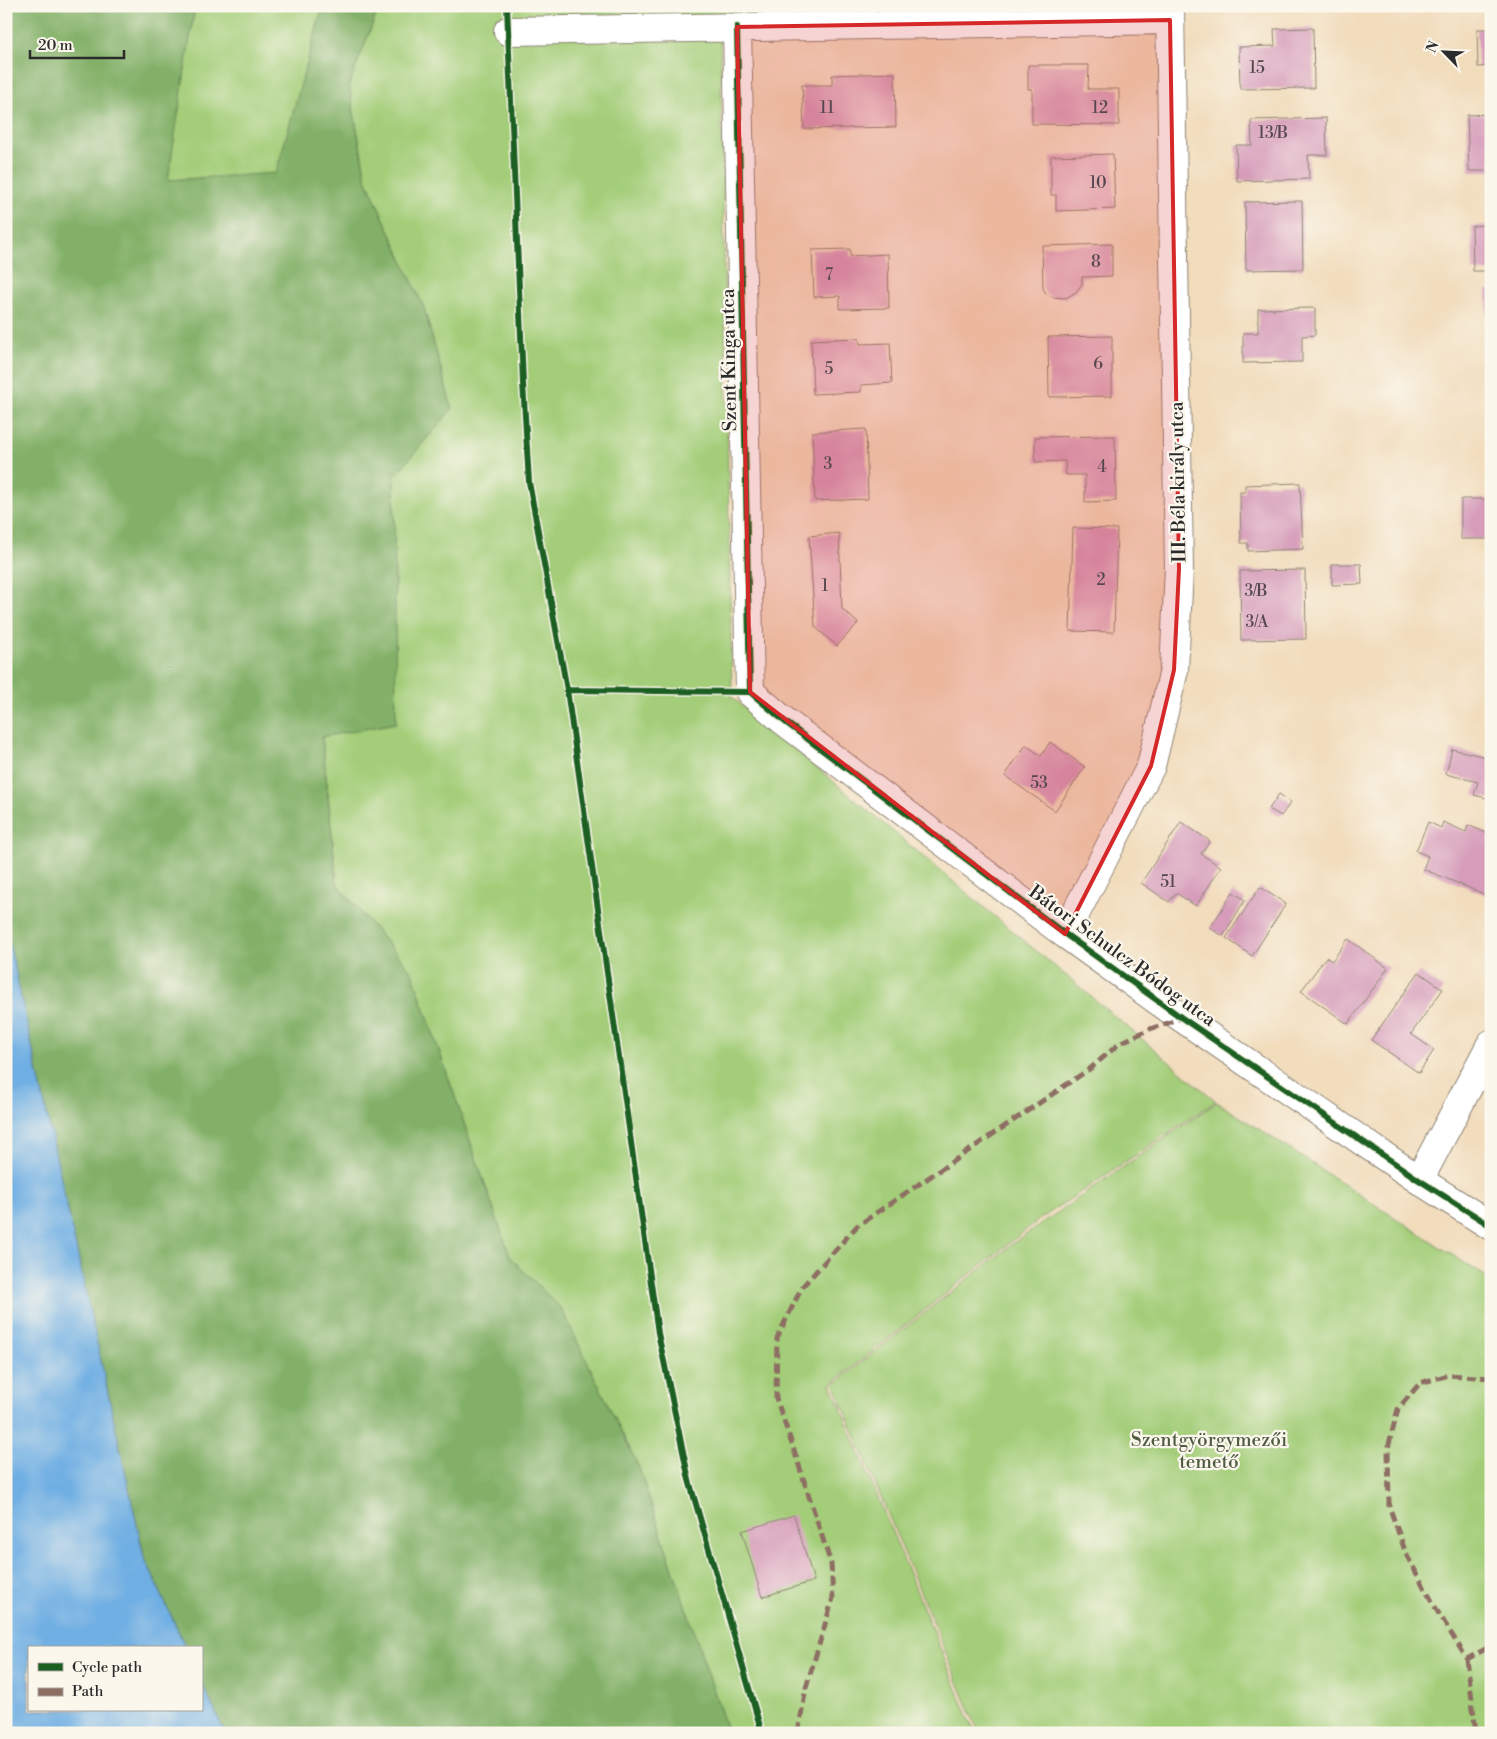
<svg xmlns="http://www.w3.org/2000/svg" width="1497" height="1739" font-family="'Libre Bodoni',serif">
	<rect width="100%" height="100%" fill="#fbf7ec"/>
	<filter id="ink" filterUnits="userSpaceOnUse"><feTurbulence type="fractalNoise" baseFrequency=".02" numOctaves="2"/><feDisplacementMap in="SourceGraphic" scale="10" xChannelSelector="R" yChannelSelector="G"/><feConvolveMatrix kernelMatrix="1 2 1 2 8 2 1 2 1" color-interpolation-filters="sRGB"/></filter>
	<filter id="wash" filterUnits="userSpaceOnUse"><feTurbulence type="fractalNoise" baseFrequency=".0096" numOctaves="4" result="noise"/><feDisplacementMap in="SourceGraphic" scale="20" xChannelSelector="R" yChannelSelector="G"/><feGaussianBlur stdDeviation="1.12" result="paint"/><feColorMatrix in="noise" values="0 0 0 0 0 0 0 0 0 0 0 0 0 0 0 0 0 1.4 0 .05"/><feComposite in="paint" operator="in"/></filter>
	<g filter="url(#wash)">
		<rect width="100%" height="100%" fill="#f1dcbc"/>
		<path fill="#a3cd78" stroke="#677c52" d="M195,6H323L276,174L167,180Z
			M377,6H860V10L720,21L732,697L1216,1101L1036,1222L831,1384L975,1733H728L639,1468L561,1308L510,1257L412,972L337,884L322,736L395,723L394,476L452,409L424,308L366,179L349,85L379,7Z
			M1217,1102L1491,1280V1733H979L834,1384L1015,1242Z"/>
		<path fill="#82b068" stroke="#566e4a" d="M6,6H195L168,180L276,173L323,6L379,7L349,85L366,179L424,308L452,409L394,477L396,723L322,737L337,884L412,972L510,1257L561,1308L639,1468L728,1733H225L201,1681V1648H186L144,1557L6,928Z"/>
		<path fill="#70afe3" stroke="#4e6d87" d="M6,928L144,1557L186,1648H29V1710H201V1681L225,1733H6Z"/>
		<g id="blocks">
			<path fill="#d69cba" d="M1313,28L1314,88L1240,89L1239,47L1275,46L1274,29Z
				M1477,29H1491V66L1478,67Z
				M1028,65H1089L1088,89H1119V125L1032,124V89H1028Z
				M895,73L896,127L804,129L802,85H832V75Z
				M1491,114V171H1469L1467,115Z
				M1326,118L1327,155H1308L1309,179L1237,181L1236,145H1252L1251,120Z
				M1113,154L1115,209L1056,211V195H1051V156Z
				M1302,201L1303,269L1246,270L1245,202Z
				M1491,225V271H1473L1472,226Z
				M1112,244V276L1082,277V284L1076,292L1066,298L1053,297L1046,294L1043,288L1042,246Z
				M850,249V256L888,254L889,308L840,309V296L814,297L812,250Z
				M1487,290H1491V315H1487Z
				M1315,308V335L1302,336V362L1243,363V333H1258V309Z
				M1112,336V396L1049,397L1048,337Z
				M859,338L860,344L890,343L892,383L861,385V392L813,394L811,340Z
				M866,429L868,499L815,501L812,432Z
				M1115,436L1116,501L1085,502V475H1066L1065,461L1035,462V437Z
				M1300,483L1303,549L1248,551V543H1241L1240,492H1245V485Z
				M1461,499H1491V539H1461Z
				M1073,528L1117,529L1114,632L1070,631Z
				M839,533L842,609L858,623L837,646L815,627L809,536Z
				M1332,564H1361L1362,584L1332,585Z
				M1305,570L1306,639L1241,640L1240,571Z
				M1050,742L1085,767L1055,811L1005,776L1026,745L1041,756Z
				M1452,749L1491,758V799L1474,795L1478,782L1446,774Z
				M1279,794L1291,802L1281,816L1269,809Z
				M1181,822L1210,841L1201,854L1221,867L1196,906L1176,893L1169,902L1141,883Z
				M1428,822L1441,828L1443,822L1466,832L1468,825L1491,835V897L1423,869L1428,856L1416,851Z
				M1260,887L1286,904L1252,956L1226,938Z
				M1233,892L1245,900L1223,936L1210,928Z
				M1348,939L1388,968L1348,1024L1301,991L1326,957L1332,961Z
				M1419,972L1443,989L1411,1034L1434,1050L1419,1073L1371,1040Z
				M794,1515L814,1581L762,1597L742,1531Z"/>
		</g>
	</g>
	<g filter="url(#ink)">
		<use href="#blocks" fill-opacity="0" stroke="#8e8474" stroke-width="1"/>
		<g fill="none" stroke-linecap="round" stroke-linejoin="round">
			<defs>
				<path id="street" d="M737,27L750,692L784,721L1065,934L1182,1018L1419,1180L1491,1226
					M508,31L1170,20
					M1065,934L1151,766L1174,670L1179,569L1170,6
					M1419,1180L1491,1044"/>
			</defs>
			<use href="#street" stroke="#8e8474" stroke-width="30"/>
			<use href="#street" stroke="#fff" stroke-width="28"/>
			<path stroke="#8d6e63" stroke-width="5" stroke-dasharray="10 5" stroke-linecap="butt" d="M1491,1378L1449,1375L1420,1383L1398,1409L1388,1448L1389,1506L1407,1556L1439,1614L1467,1659L1491,1646
				M1467,1659L1476,1733
				M798,1733L806,1688L833,1598L831,1564L795,1453L776,1398L777,1338L802,1287L857,1226L1091,1068L1120,1043L1150,1029L1182,1018"/>
			<defs>
				<path id="cycleway" d="M507,6L523,383L529,482L567,690L658,1333L689,1480L762,1733
					M737,27L750,692
					M567,690L750,692
					M750,692L784,721L1065,934L1182,1018L1419,1180L1491,1226"/>
			</defs>
			<use href="#cycleway" stroke="#fbf7ec" stroke-width="9"/>
			<use href="#cycleway" stroke="#1b5e20" stroke-width="6"/>
		</g>
	</g>
	<path fill="#d62828" fill-opacity="0.2" stroke="#d62828" stroke-width="4" stroke-linejoin="round" d="M1170,20L1179,569L1174,670L1151,766L1065,934L750,692L737,27Z"/>
	<g text-anchor="middle" stroke-width="4.5" stroke-linejoin="round" paint-order="stroke">
		<g font-size="16" fill="#56474f">
			<text x="1257" y="73">15</text>
			<text x="827" y="113">11</text>
			<text x="1100" y="113">12</text>
			<text x="1273" y="138">13/B</text>
			<text x="1098" y="188">10</text>
			<text x="1096" y="267">8</text>
			<text x="829" y="280">7</text>
			<text x="1098" y="369">6</text>
			<text x="829" y="374">5</text>
			<text x="828" y="469">3</text>
			<text x="1102" y="472">4</text>
			<text x="1101" y="585">2</text>
			<text x="825" y="591">1</text>
			<text x="1256" y="596">3/B</text>
			<text x="1257" y="627">3/A</text>
			<text x="1039" y="788">53</text>
			<text x="1168" y="887">51</text>
		</g>
		<g font-size="19" fill="#2b2b2b" stroke="#fbf7ec">
			<text transform="translate(728 360) rotate(-91)" y="7">Szent Kinga utca</text>
			<text transform="translate(1177 482) rotate(-91)" y="7">III. Béla király utca</text>
			<text transform="translate(1123 955) rotate(36)" y="7">Bátori Schulcz Bódog utca</text>
		</g>
		<g font-size="19" fill="#4f5c42" stroke="#fbf7ec">
			<text x="1209" y="1446">Szentgyörgymezői<tspan x="1209" dy="22">temető</tspan></text>
		</g>
	</g>
	<rect width="1497" height="1739" fill="none" stroke="#fbf7ec" stroke-width="25"/>
	<rect x="28" y="1646" width="175" height="65" fill="#fbf7ec" stroke="#a8a59f"/>
	<rect x="38" y="1663" width="25" height="8" fill="#1b5e20" stroke="#a8a59f"/>
	<text x="72" y="1672" font-size="15" fill="#2b2b2b">Cycle path</text>
	<rect x="38" y="1688" width="25" height="8" fill="#8d6e63" stroke="#a8a59f"/>
	<text x="72" y="1696" font-size="15" fill="#2b2b2b">Path</text>
	<g transform="translate(1444 52) rotate(294)" stroke="#fbf7ec" stroke-width="4" paint-order="stroke">
	<path d="M0-4L9 19L0 12L-9 19Z" fill="#2b2b2b"/>
	<text y="-8" font-size="14" font-weight="bold" text-anchor="middle" fill="#2b2b2b">N</text>
	</g>
	<path d="M30 50v8h94v-8" fill="none" stroke="#2b2b2b" stroke-width="2.5"/>
	<text x="38" y="50" font-size="15" fill="#2b2b2b" stroke="#fbf7ec" stroke-width="4" paint-order="stroke">20 m</text>
</svg>
